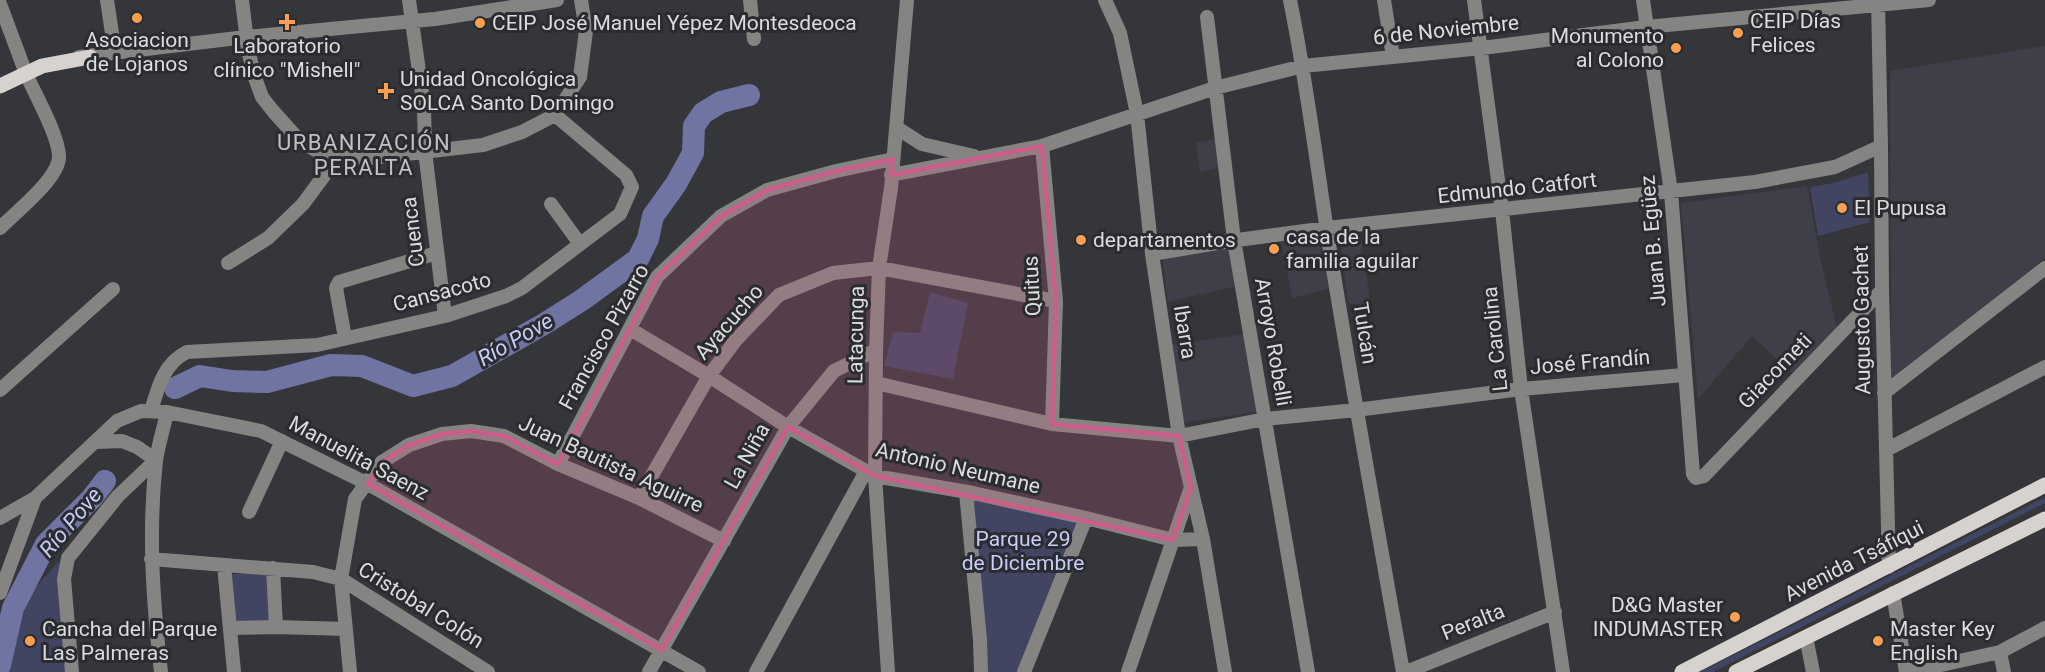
<svg xmlns="http://www.w3.org/2000/svg" width="2045" height="672" font-family="Roboto,sans-serif">
	<rect width="100%" height="100%" fill="#35363a"/>
	<path fill="#3e3f49" d="M2045,46V258L1891,379L1890,71Z
		M1219,139L1222,167L1200,172L1196,143Z
		M1807,186L1820,258L1837,328L1793,374L1752,336L1698,399L1681,203Z
		M1360,233L1371,306L1348,303L1340,236Z
		M1318,238L1330,288L1292,298L1281,242Z
		M1230,241L1242,285L1168,302L1162,258Z
		M1245,334L1256,412L1179,423L1172,345Z"/>
	<path fill="#414561" d="M1868,172L1870,222L1818,236L1810,187L1834,183Z
		M930,292L968,303L953,379L884,366L893,332L920,333Z
		M973,493L1086,518L1024,672H984Z
		M2045,497V503L1713,672H1700Z
		M59,561L69,672H8L20,605Z
		M270,572L272,623L234,624L232,574Z"/>
	<g fill="none" stroke-linecap="round" stroke-linejoin="round">
		<path stroke="#6f74a2" stroke-width="22" d="M175,388L200,376L232,381L267,382L331,365L362,366L413,386L452,376L544,324L582,300L638,259L648,239L653,216L676,184L693,153L694,126L703,113L721,102L749,95
			M0,665L13,608L46,544L92,498L105,481"/>
		<path stroke="#868483" stroke-width="14" d="M107,0L115,53
			M242,0L248,50L255,78L262,97L273,111L299,140L317,151L337,158H372L483,145L522,132L555,115L580,77L586,31L581,0
			M409,0L424,107L425,151L445,316
			M750,0L754,39
			M1105,0L1120,33L1137,114L1152,254L1179,436L1203,539L1225,672
			M1290,0C1307,83 1317,167 1330,251C1353,392 1378,532 1403,672
			M1384,0L1393,57
			M1474,0L1502,210L1521,389L1563,672
			M1643,0L1671,192L1693,474L1696,478L1704,476L1882,290
			M1878,0L1881,146L1882,290L1889,567
			M0,4L25,71
			M1207,17L1234,240L1308,672
			M79,57L246,37L435,19L557,0
			M897,128L922,144L974,156
			M1042,146L1056,301L1052,424
			M891,175L1042,146L1215,88L1303,66L1482,48L1646,27L1929,0
			M551,204L580,244
			M0,228C16,212 57,180 59,158C60,138 35,94 27,76
			M1152,254L1230,241L1327,228L1755,182L1835,167L1881,146
			M228,263L268,238L303,204L337,158
			M630,329L709,376L788,427L875,476L973,493L1086,518L1173,540L1203,539
			M345,338L336,288L339,282L437,253
			M876,383L1052,424L1179,436L1265,419L1356,410L1521,389L1684,375
			M0,390L113,289
			M1884,393L2045,268
			M151,411C158,387 164,363 187,352L317,345L445,316L506,296L522,288L620,214L632,187L626,175L555,115
			M96,442L122,441L137,447L156,460
			M1886,450L2045,367
			M558,464L657,277L721,216L767,190L836,171L893,159
			M966,492L980,640L981,672
			M639,498L709,376L735,341L779,295L833,273L879,268L1056,301
			M249,512L282,441
			M0,518L35,498L117,421L141,411L167,412L261,431L368,484L699,672
			M151,559L313,572L341,579L488,672
			M224,565L234,672
			M273,568L276,627
			M0,593L35,498
			M1893,593L1906,672
			M230,628L276,627L346,629
			M1806,637L1813,672
			M2000,652L2004,672
			M72,672L64,579L68,558L118,496L156,460
			M161,672C153,602 148,532 156,461C158,445 164,428 167,412
			M350,672L341,579L355,499L382,462L409,445L442,434L471,431L504,436L558,464L639,498L724,541
			M649,672L788,427L834,371L876,350
			M756,672L866,471
			M888,672L875,476L876,350L879,268L891,188L907,0
			M1024,672L1086,518
			M1128,672L1190,490
			M1406,672L1555,612
			M1909,672L2000,652L2045,628"/>
		<path stroke="#d6d2cf" stroke-width="15" d="M0,86L42,66L90,57
			M1682,672L2045,485
			M1736,672L2045,519"/>
	</g>
	<path fill="#cb5d89" fill-opacity="0.2" stroke="#cb5d89" stroke-width="4.5" stroke-linejoin="round" d="M1042,146L1056,301L1052,424L1179,436L1191,488L1173,540L875,476L788,427L662,650L368,484L382,462L409,445L442,434L471,431L504,436L558,464L657,277L721,216L767,190L836,171L893,159L891,175Z"/>
	<g fill="#fa9f4f" stroke="#2b2c30" stroke-width="2">
		<circle cx="137" cy="18" r="6"/>
		<path d="M284 13h6v6h6v6h-6v6h-6v-6h-6v-6h6z"/>
		<circle cx="480" cy="23" r="6"/>
		<circle cx="1738" cy="33" r="6"/>
		<circle cx="1676" cy="48" r="6"/>
		<path d="M383 82h6v6h6v6h-6v6h-6v-6h-6v-6h6z"/>
		<circle cx="1842" cy="208" r="6"/>
		<circle cx="1081" cy="240" r="6"/>
		<circle cx="1274" cy="249" r="6"/>
		<circle cx="1735" cy="617" r="6"/>
		<circle cx="30" cy="641" r="6"/>
		<circle cx="1878" cy="641" r="6"/>
	</g>
	<g text-anchor="middle" stroke-width="6" stroke-linejoin="round" paint-order="stroke">
		<g font-size="21" fill="#dbdcde" stroke="#2b2c30" text-anchor="start">
			<text x="1750" y="28">CEIP Días<tspan x="1750" dy="24">Felices</tspan></text>
			<text x="492" y="30">CEIP José Manuel Yépez Montesdeoca</text>
			<text x="1664" y="43" text-anchor="end">Monumento<tspan x="1664" dy="24">al Colono</tspan></text>
			<text x="137" y="47" text-anchor="middle">Asociacion<tspan x="137" dy="24">de Lojanos</tspan></text>
			<text x="287" y="53" text-anchor="middle">Laboratorio<tspan x="287" dy="24">clínico "Mishell"</tspan></text>
			<text x="400" y="86">Unidad Oncológica<tspan x="400" dy="24">SOLCA Santo Domingo</tspan></text>
			<text x="1854" y="215">El Pupusa</text>
			<text x="1286" y="244">casa de la<tspan x="1286" dy="24">familia aguilar</tspan></text>
			<text x="1093" y="247">departamentos</text>
			<text x="1723" y="612" text-anchor="end">D&amp;G Master<tspan x="1723" dy="24">INDUMASTER</tspan></text>
			<text x="42" y="636">Cancha del Parque<tspan x="42" dy="24">Las Palmeras</tspan></text>
			<text x="1890" y="636">Master Key<tspan x="1890" dy="24">English</tspan></text>
		</g>
		<g font-size="21" fill="#dbdcde" stroke="#2b2c30">
			<text transform="translate(1446 30) rotate(-6)" y="7">6 de Noviembre</text>
			<text transform="translate(1517 188) rotate(-6)" y="7">Edmundo Catfort</text>
			<text transform="translate(413 232) rotate(-97)" y="7">Cuenca</text>
			<text transform="translate(1653 241) rotate(-95)" y="7">Juan B. Egüez</text>
			<text transform="translate(1032 286) rotate(-93)" y="7">Quitus</text>
			<text transform="translate(442 292) rotate(-15)" y="7">Cansacoto</text>
			<text transform="translate(1862 320) rotate(-91)" y="7">Augusto Gachet</text>
			<text transform="translate(729 322) rotate(-49)" y="7">Ayacucho</text>
			<text transform="translate(1185 332) rotate(81)" y="7">Ibarra</text>
			<text transform="translate(1365 333) rotate(81)" y="7">Tulcán</text>
			<text transform="translate(856 335) rotate(-89)" y="7">Latacunga</text>
			<text transform="translate(604 337) rotate(-61)" y="7">Francisco Pizarro</text>
			<text transform="translate(1495 339) rotate(-96)" y="7">La Carolina</text>
			<text transform="translate(1273 342) rotate(80)" y="7">Arroyo Robelli</text>
			<text transform="translate(1590 362) rotate(-5)" y="7">José Frandín</text>
			<text transform="translate(1775 371) rotate(-46)" y="7">Giacometi</text>
			<text transform="translate(747 456) rotate(-61)" y="7">La Niña</text>
			<text transform="translate(359 458) rotate(28)" y="7">Manuelita Saenz</text>
			<text transform="translate(611 464) rotate(25)" y="7">Juan Bautista Aguirre</text>
			<text transform="translate(958 468) rotate(13)" y="7">Antonio Neumane</text>
			<text transform="translate(1854 561) rotate(-27)" y="7">Avenida Tsáfiqui</text>
			<text transform="translate(421 605) rotate(32)" y="7">Cristobal Colón</text>
			<text transform="translate(1473 622) rotate(-22)" y="7">Peralta</text>
		</g>
		<g font-size="21" fill="#c7cdf9" stroke="#2b2c30">
			<text x="1023" y="546">Parque 29<tspan x="1023" dy="24">de Diciembre</tspan></text>
		</g>
		<g font-size="22" letter-spacing="1.5" fill="#c0c0c6" stroke="#2b2c30">
			<text x="364" y="150">URBANIZACIÓN<tspan x="364" dy="25">PERALTA</tspan></text>
		</g>
		<g font-size="22" font-style="italic" fill="#c7cdf9" stroke="#2b2c30">
			<text transform="translate(515 339) rotate(-30)" y="8">Río Pove</text>
			<text transform="translate(70 522) rotate(-50)" y="8">Río Pove</text>
		</g>
	</g>
</svg>
